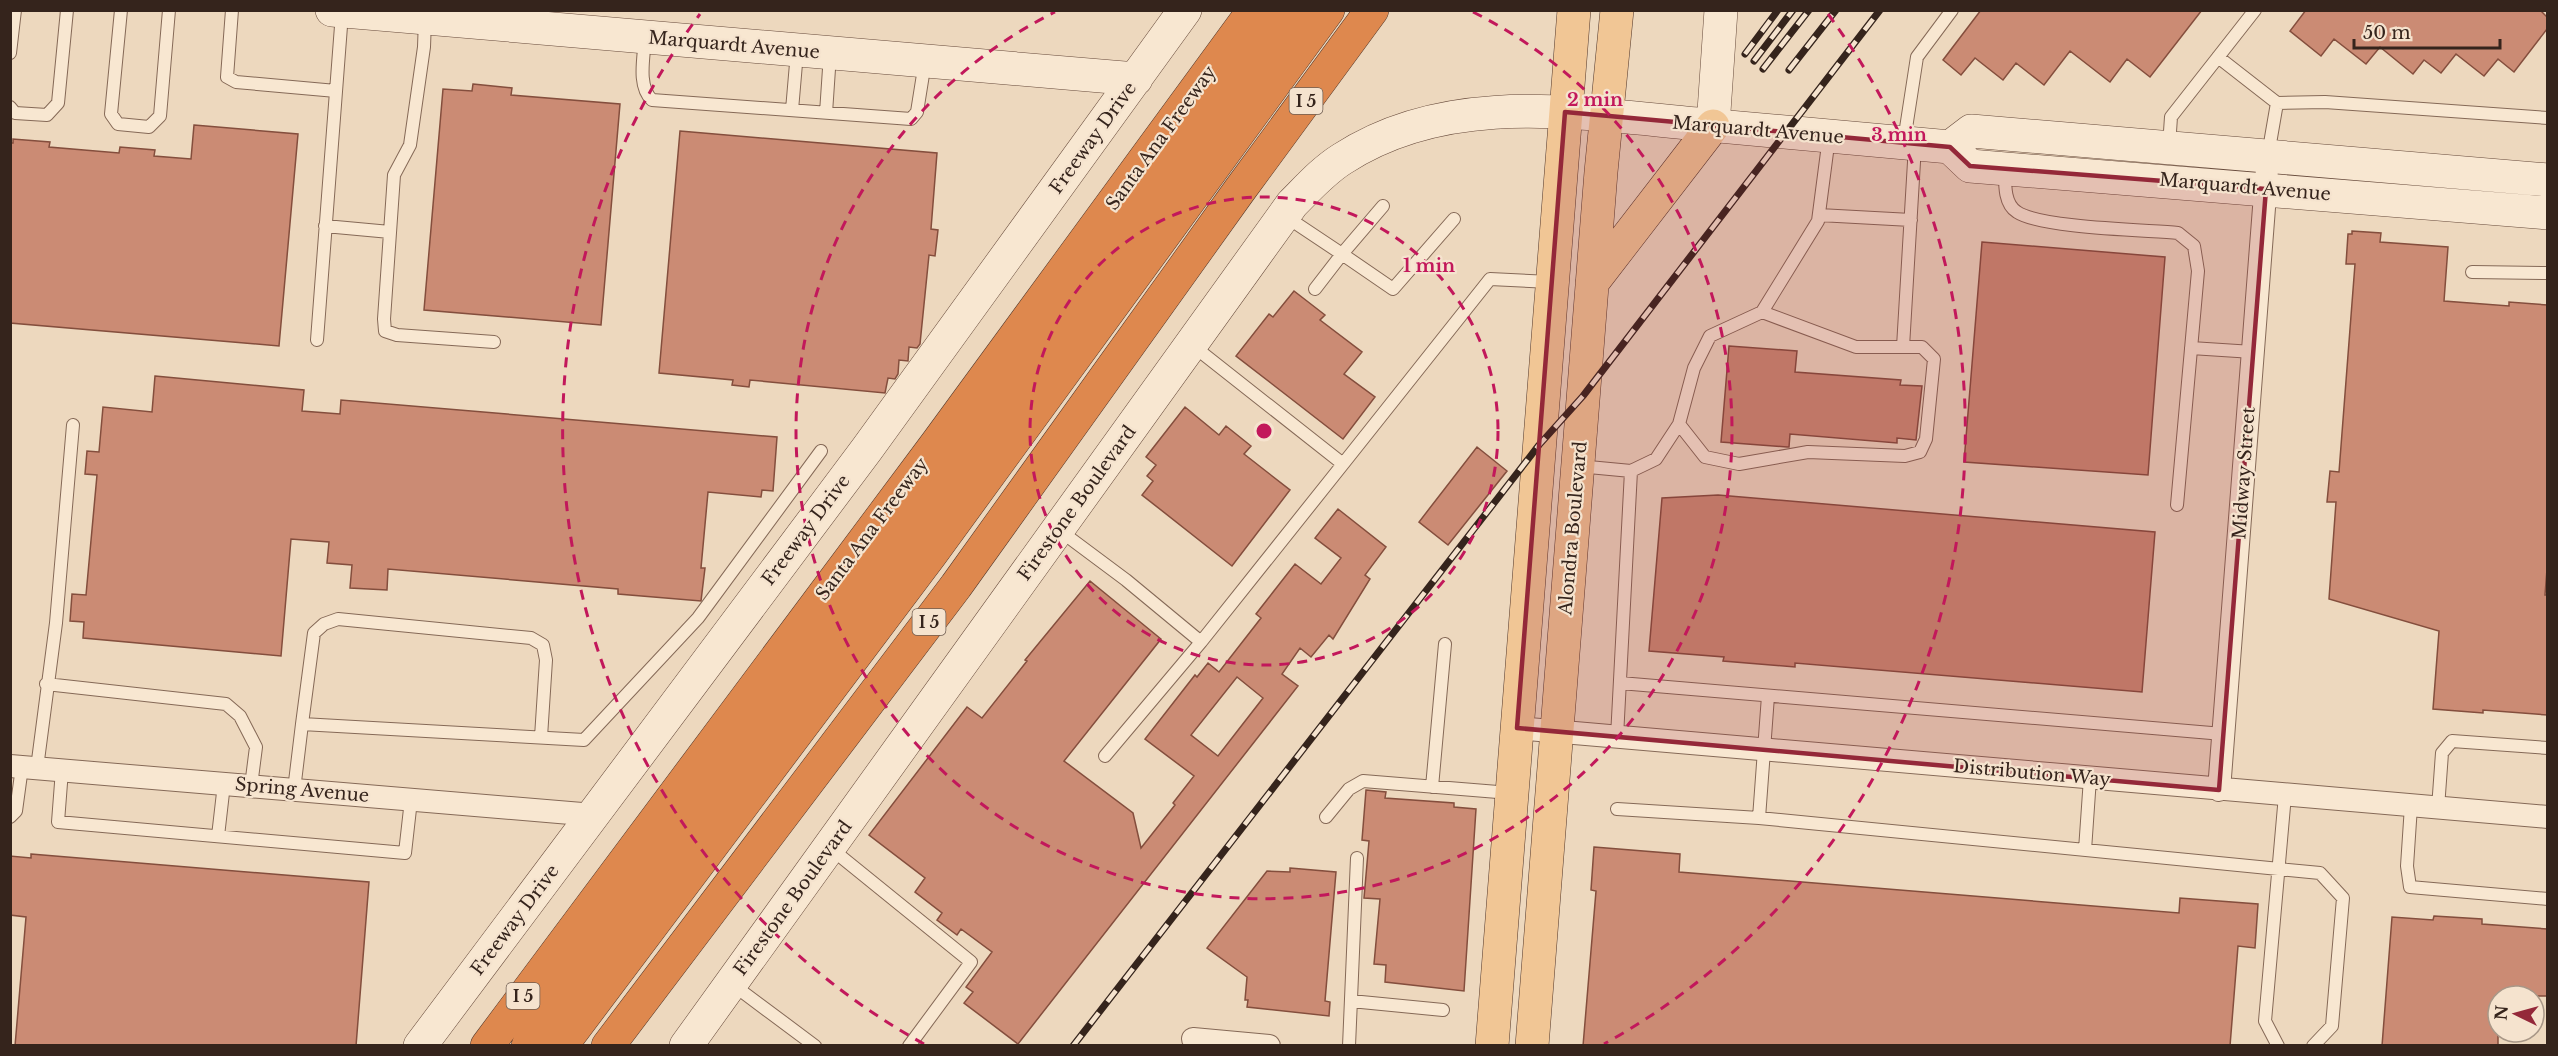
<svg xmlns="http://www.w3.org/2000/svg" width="2558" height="1056" font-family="'Libre Baskerville',serif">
	<rect width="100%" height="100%" fill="#edd8be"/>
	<path fill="#cb8b74" stroke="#844e3d" stroke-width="1.5" fill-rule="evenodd" d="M1981,10H2202L2150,77L2127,59L2110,82L2070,51L2044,85L2016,63L2003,80L1975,58L1961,75L1943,60Z
		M2306,10H2540L2547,17V29L2514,72L2498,59L2484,76L2456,54L2441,73L2424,60L2413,74L2380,47L2366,64L2334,39L2321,56L2290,31Z
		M473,84L512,88L511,95L620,104L601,325L424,310L443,89L472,91Z
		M194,125L298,134L279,346L10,323V143H13V139L50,142L49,147L119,153L120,147L155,150L154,156L191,159Z
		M680,131L937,153L931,229L938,230L935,256L929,255L920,344L917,348L909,347L908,361L899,360L898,374L895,379L888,378L885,393L750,380L749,387L732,385L733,380L659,373Z
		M2352,231L2381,233L2380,242L2448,247L2444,301L2509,306V302L2547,305V569L2545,595H2547V715L2483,710V713L2433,709L2439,631L2329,599L2336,502H2327L2330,471L2339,472L2355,264H2346L2348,234H2352Z
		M1982,242L2165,257L2148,475L1964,462Z
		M1294,291L1325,315L1320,320L1362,352L1344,374L1375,397L1343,439L1236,356L1269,314L1273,317Z
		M1729,346L1797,351L1795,372L1901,380L1900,385L1922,386L1916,440L1897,438V443L1790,434L1789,447H1787L1721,442Z
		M155,376L304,390L302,411L340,414L341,400L777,437L773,491L762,490L761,497L708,492L701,568H705L701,601L618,594V589L388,569L387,590L350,588L352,565L327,563L329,542L291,539L281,656L83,638L84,622L70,621L72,594L86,595L97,475L85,474L87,451L99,452L103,407L152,412Z
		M1185,407L1219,435L1226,426L1251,446L1244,454L1290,490L1232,566L1142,495L1153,481L1147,476L1156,465L1146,457Z
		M1477,447L1507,471L1448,545L1419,522Z
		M1718,495L2155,532L2142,692L1795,663V667L1723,661L1724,657L1649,651L1662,498Z
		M1338,509L1386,547L1365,575L1370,579L1333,639L1329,635L1311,657L1300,648L1282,674L1298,686L1018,1044L964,1003L973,992L966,987L992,952L961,929L957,935L937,920L942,913L915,892L925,878L869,835L967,707L982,718L1027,661L1025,660L1090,581L1161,639L1064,761L1133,813L1141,848L1175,805L1173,803L1194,776L1145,739L1195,675L1197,677L1208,663L1219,672L1261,618L1256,614L1295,564L1321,584L1341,558L1315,538ZM1237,677L1263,698L1218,756L1191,735Z
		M1366,790L1386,792L1385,798L1454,803V807L1476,809L1464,991L1385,982L1386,965L1374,964L1380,899L1364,898L1369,841L1362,840Z
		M1594,847L1680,854L1679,872L2179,913L2180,898L2258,904L2255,948L2238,946L2230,1046H1583L1596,891L1591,890Z
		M31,854L369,882L356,1046H15L26,917L10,915V856L31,858Z
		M1290,868L1336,872L1325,1001L1330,1002L1329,1016L1247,1007L1248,1000H1245L1247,977L1207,948L1267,871L1290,872Z
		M2434,916L2482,919V924L2547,929V996H2498V1046H2382L2392,917L2433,920Z"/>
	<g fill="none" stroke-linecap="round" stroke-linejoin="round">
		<defs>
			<path id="lane" d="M121,10L111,114L118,124L149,127L160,116L169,10
				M232,10L227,77L236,82L336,91
				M425,19L424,47L410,145L394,175L384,319L385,331L397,335L494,342
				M645,38C644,57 637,86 652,100L911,119L917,112L925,62
				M10,53L15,10
				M2218,57L2277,103
				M10,107L15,113L47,115L58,103L67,10
				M792,110L797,52
				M826,113L830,54
				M1904,141L1917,57L1952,10
				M2169,146L2171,117L2255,10
				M2268,155L2277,103L2325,102L2548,118
				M2005,170C2005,184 2004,204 2017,212C2041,228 2144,230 2178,233L2194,246L2198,271L2177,505
				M1819,215L1911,220
				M1285,216L1342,254L1383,206
				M325,226L390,232
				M2472,272L2548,273
				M1315,289L1342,254L1393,289L1454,219
				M317,340L342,13
				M1903,347L1915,145
				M2191,348L2253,352
				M1679,424L1705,457L1739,464L1808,452L1905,456L1920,452L1926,439L1934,359L1922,347H1856L1762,312
				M1343,464L1490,279L1551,282
				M1578,466L1631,471L1656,459L1679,424L1694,368L1710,336L1762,312L1818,221L1829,137
				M1059,530L1126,580L1201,642
				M1620,683L2223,734
				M46,684L226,704L240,716L256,747L251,786
				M302,724L314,633L324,624L338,619L531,638L543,645L546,660L541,737
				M1617,737L1631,471
				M1105,756L1201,642L1343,464L1192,345
				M37,768L56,623L73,425
				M62,770L58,822L405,853L411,800
				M1432,787L1445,644
				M294,790L302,724L584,740L698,618L821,451
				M2411,806L2407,866L2410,887L2548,899
				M2438,808L2442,753L2452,741L2548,748
				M1617,809L1759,818L1768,696
				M10,817L16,811L22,767
				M1326,817L1349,789L1363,781L1510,793
				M1759,818L2320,873L2343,898L2332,1026L2313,1046
				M218,836L224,784
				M829,847L971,962L909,1046
				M2085,850L2090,778
				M732,984L815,1046
				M1351,1001L1443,1010
				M1349,1046L1357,858
				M2278,1046L2265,1021L2285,795"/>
			<path id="street" d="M1517,728L2548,817
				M10,766L594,815
				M2219,790L2268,156
				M1193,1039L1269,1046"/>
			<path id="secondary" d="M332,10L1136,79
				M1713,126L1721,10
				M1950,147L1971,131L2548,180
				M420,1046L867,449L1185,10
				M686,1046L1292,204C1308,188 1323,171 1342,159C1448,90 1578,113 1697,124C1781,132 1865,139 1950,147L1970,166L2548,213"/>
			<path id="primary" d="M1592,283L1713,126
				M1492,1046L1574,10
				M1532,1046L1601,172L1617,10"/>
			<path id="highway" d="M487,1046L937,443L1254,10
				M528,1046L960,464L1292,10
				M561,1046L931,554L1328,10
				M608,1046L956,586L1239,191L1372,10"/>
		</defs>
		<use href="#lane" stroke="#856957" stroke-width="14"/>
		<use href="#street" stroke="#856957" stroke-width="24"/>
		<use href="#secondary" stroke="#674a3b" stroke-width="34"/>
		<use href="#primary" stroke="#53382c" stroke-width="34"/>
		<use href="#highway" stroke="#53382c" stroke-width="34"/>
		<use href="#lane" stroke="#f8e7d1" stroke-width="12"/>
		<use href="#street" stroke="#f8e7d1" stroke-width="22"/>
		<use href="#secondary" stroke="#f8e7d1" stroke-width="33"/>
		<use href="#primary" stroke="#f1c695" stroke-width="33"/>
		<use href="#highway" stroke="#de884e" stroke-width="33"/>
		<defs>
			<path id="rail" d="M1745,54L1778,10
				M1754,61L1793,10
				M1763,69L1809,10
				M1789,70L1836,10
				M1073,1046L1539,445L1583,396L1880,10"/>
		</defs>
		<use href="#rail" stroke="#35241c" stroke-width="7"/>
		<use href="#rail" stroke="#f5e3ce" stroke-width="4.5" stroke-dasharray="14" stroke-linecap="butt"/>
	</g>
	<path fill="#942839" fill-opacity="0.2" stroke="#942839" stroke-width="4.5" stroke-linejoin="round" d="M1565,112L1950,147L1970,166L2266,189L2219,790L1517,728Z"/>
	<g fill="none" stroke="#c2185b" stroke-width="3" stroke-dasharray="10 8">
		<circle cx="1264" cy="431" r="234"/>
		<path d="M1473 12A468 468 0 1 1 1055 12"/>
		<path d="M924 1044A701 701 0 0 1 700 14M1828 14A701 701 0 0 1 1604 1044"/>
	</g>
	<g text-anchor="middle" stroke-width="4.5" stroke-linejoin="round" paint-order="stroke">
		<g fill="#f5e3ce" stroke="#6f5d51" stroke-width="1.5">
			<rect x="1289.5" y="88" width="33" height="26" rx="4.5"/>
			<rect x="912.5" y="609" width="33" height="26" rx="4.5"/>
			<rect x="506.5" y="983" width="33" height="26" rx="4.5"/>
		</g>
		<g font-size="16" font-weight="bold" fill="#35241c">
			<text x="1306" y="107">I 5</text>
			<text x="929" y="628">I 5</text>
			<text x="523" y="1002">I 5</text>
		</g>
		<g font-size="18" fill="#35241c" stroke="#f5e3ce">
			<text transform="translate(734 45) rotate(5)" y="6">Marquardt Avenue</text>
			<text transform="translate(1758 130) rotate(5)" y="6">Marquardt Avenue</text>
			<text transform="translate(1093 138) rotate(-54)" y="6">Freeway Drive</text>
			<text transform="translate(1161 138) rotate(-54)" y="6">Santa Ana Freeway</text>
			<text transform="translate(2245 187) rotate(5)" y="6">Marquardt Avenue</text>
			<text transform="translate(2244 473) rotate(-86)" y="6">Midway Street</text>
			<text transform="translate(1077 503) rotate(-54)" y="6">Firestone Boulevard</text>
			<text transform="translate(1573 528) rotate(-85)" y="6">Alondra Boulevard</text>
			<text transform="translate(872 529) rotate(-53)" y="6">Santa Ana Freeway</text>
			<text transform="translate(806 530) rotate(-53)" y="6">Freeway Drive</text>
			<text transform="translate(2032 773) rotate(5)" y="6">Distribution Way</text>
			<text transform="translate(302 790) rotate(5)" y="6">Spring Avenue</text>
			<text transform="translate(793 898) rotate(-54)" y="6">Firestone Boulevard</text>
			<text transform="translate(515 920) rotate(-53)" y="6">Freeway Drive</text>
		</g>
	</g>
	<circle cx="1264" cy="431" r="9" fill="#c2185b" stroke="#f5e3ce" stroke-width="3"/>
	<g font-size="18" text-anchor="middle" font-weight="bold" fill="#c2185b" stroke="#f5e3ce" stroke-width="4.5" stroke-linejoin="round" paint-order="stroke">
		<text x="1595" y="106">2 min</text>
		<text x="1899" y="141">3 min</text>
		<text x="1429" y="272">1 min</text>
	</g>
	<rect width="2558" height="1056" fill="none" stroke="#35241c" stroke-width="24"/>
	<g transform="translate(2516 1014) rotate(275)"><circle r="28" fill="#f5e3ce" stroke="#a89787" stroke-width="1.5"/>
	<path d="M0-4.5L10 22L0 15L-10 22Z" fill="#942839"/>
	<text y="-9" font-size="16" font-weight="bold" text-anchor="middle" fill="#35241c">N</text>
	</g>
	<path d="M2354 39v9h146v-9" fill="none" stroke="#35241c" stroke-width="3"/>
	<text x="2363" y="39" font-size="18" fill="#35241c" stroke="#f5e3ce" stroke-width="4.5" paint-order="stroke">50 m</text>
</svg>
